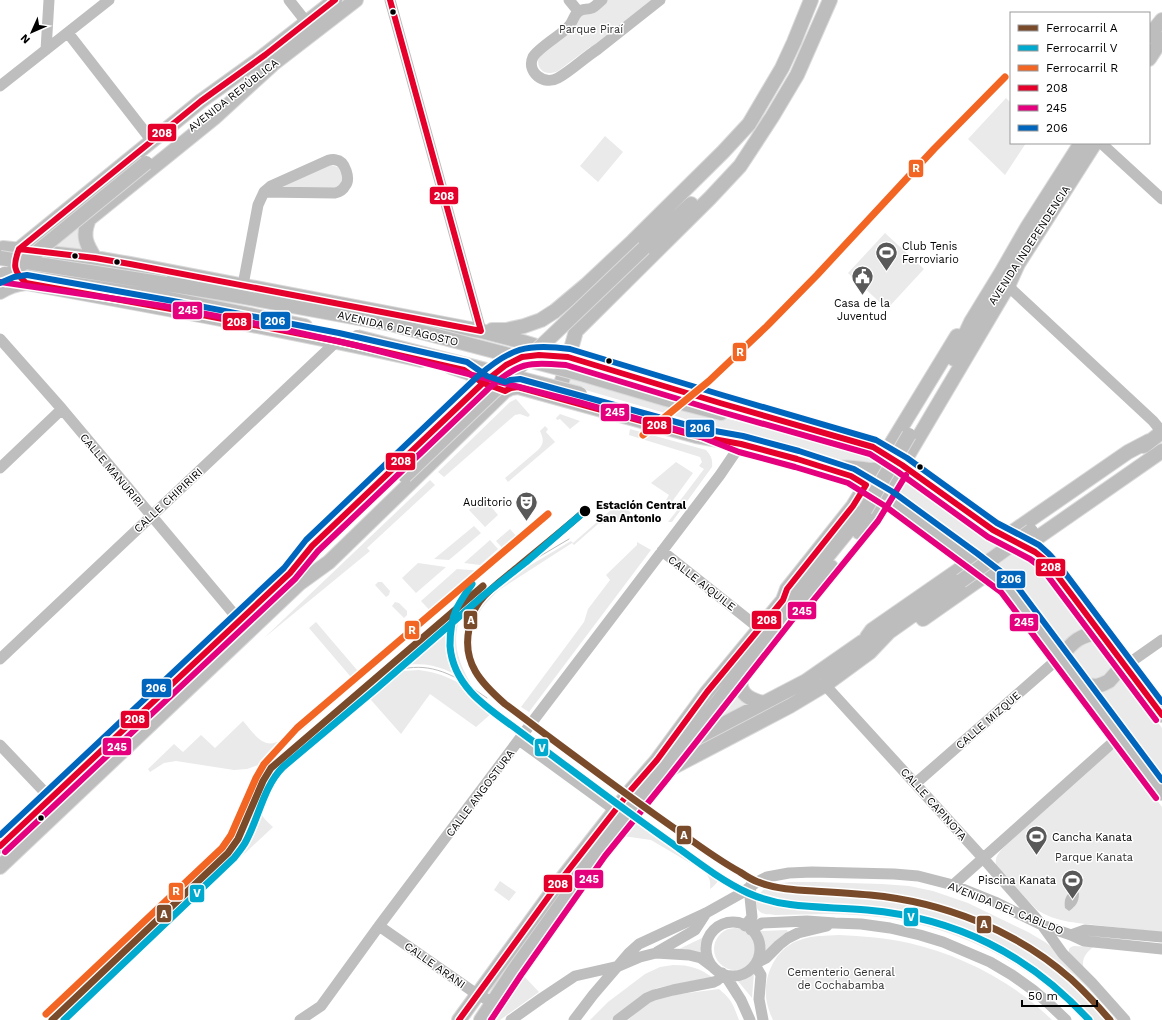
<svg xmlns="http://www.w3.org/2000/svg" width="1162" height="1020" font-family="'Work Sans',sans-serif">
	<rect width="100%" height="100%" fill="#fff"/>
	<path fill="#eaeaea" d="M607,0H655L597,46L590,47L558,71C545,77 535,69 539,56L579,16Z
		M1006,98L1011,103V143H1026L1005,175L968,139Z
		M605,136L623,152L598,182L580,166Z
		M330,165L338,167L343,175L341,184L334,188L275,189Z
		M68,214L81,230L83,252L35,246Z
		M885,233L924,269L887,309L848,273Z
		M569,378L696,411L859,451L890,466L874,467L819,457L689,420L582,389L564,396Z
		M516,399L530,415L528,417L520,414L515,415L444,477L438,472L510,402Z
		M560,414L580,421L570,429L560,419L557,420L556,418Z
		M545,426L548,429L546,432L555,442L508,482L505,478L538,450C545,443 543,438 540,431Z
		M630,429L706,450C711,455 713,460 712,467L672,522H668L679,508V502L704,469L699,466L702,462L700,457L629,435Z
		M676,462L693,473L671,503L666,500L669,495L651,483Z
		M903,476L986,535L1007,548L1033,562L1042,570L1088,629L1062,648L1010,578L973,550L891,494Z
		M430,480L435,485L367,548L370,551L264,638Z
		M483,497L498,515L485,527L469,510Z
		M620,502L631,513L621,521L598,524L574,545L572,543L499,590C493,596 487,601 482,608C470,626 469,652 480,670C488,682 499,692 510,702L508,704C497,694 485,683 477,670C467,652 467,627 478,609C483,600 492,591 501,584C509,577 519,572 529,566C543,558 557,549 571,541L573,543Z
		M644,514L651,521L628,523L637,515Z
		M474,526L481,533L449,560L434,559Z
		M510,529L518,538L505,551L496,541Z
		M490,540L498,549L480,565L464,563Z
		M637,542L651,550L529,712L521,707L584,622L588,609L610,580L606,575L637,545Z
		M418,563L446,567L416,593L402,578Z
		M457,569L484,571L434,615L421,601Z
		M378,582H382L390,591L389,595L386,597L375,585Z
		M395,602L399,603L407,611V615L404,618L392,606Z
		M465,605C451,635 454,655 471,684C441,664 418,658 384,672Z
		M316,622L363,677L356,683L309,628Z
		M244,623L246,626L61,801L58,798Z
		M1088,640L1093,642L1105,657L1113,665L1106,677L1093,680L1090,678L1078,663L1073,660L1072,657V652Z
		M419,670C452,674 470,690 495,708L492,713L476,727L430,694L401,734L364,692L385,677L402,671Z
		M1122,675L1162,728V780L1096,692Z
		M737,688L747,704L708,725Z
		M334,698L336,701L273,756L258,765L247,769L234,770L176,761L164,763L150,772L148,769L174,744L183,752L201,735L215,748L243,721C254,733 263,751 281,740L284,742Z
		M352,702L354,704L273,784C268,790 259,804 261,812C262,818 269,823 273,827L228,869L265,781L278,765Z
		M1115,749L1121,753L1162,807V932C1143,930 1123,928 1104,926C1080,923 1056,923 1036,909L996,866C995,858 997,855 1002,849L1107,752Z
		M641,816L722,874C719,880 716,885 710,889C711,880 709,876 702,870L651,840L623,836Z
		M611,826L512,960L493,989L491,988L541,917Z
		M500,881L516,892L509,901L494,890Z
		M791,882H815L882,884L909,886L933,891L968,903L1028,932L1045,942L1059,953L1121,1020H1082C1024,956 940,919 854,915C828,913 801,915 775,915C771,914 766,915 762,913C751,908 758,892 766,888C774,883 782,883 791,882Z
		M714 949a21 21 0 1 1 42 0a21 21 0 1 1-42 0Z
		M787,930L788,932L764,953V947L760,931Z
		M839,935C863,936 886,938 909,943C961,955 1014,982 1052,1020H773C769,1011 765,1000 766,990C766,970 779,946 800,940C812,935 826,936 839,935Z
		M707,936L704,956L677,950L704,937Z
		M1074,946L1093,947C1085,954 1081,959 1084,970L1069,954V949L1071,947Z
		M673,965C690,965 699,968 712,977L657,988L638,998L611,1020H590L608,1002L645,974L660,967Z
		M520,972L539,992L500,1020H488Z
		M754,973L752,998L737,980Z
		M719,989C732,1000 733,1004 739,1020H628L646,1004L656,999L665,996Z"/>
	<path fill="#bcbcbc" d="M1071,891H1076L1079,893C1079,902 1076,906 1069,911L1065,908C1064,901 1065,896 1071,891Z"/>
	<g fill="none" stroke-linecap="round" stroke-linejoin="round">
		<defs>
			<path id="major" d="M1149,36L1162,20
				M1149,59L1162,39
				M258,60L335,0
				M264,71L356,0
				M3,248L95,258L130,264L481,331L523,342L720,403L873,447L902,465L993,530C1008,539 1027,545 1040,556C1045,560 1049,565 1053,570L1162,715
				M644,248L691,204
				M16,254L19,249L201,101L265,55
				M95,258C86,244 82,236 89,219L214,118L272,65
				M1012,270L1018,264L1095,143
				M166,284L222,293L391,324
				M0,292C8,287 16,284 26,283C158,307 290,331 421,360
				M165,298L305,326
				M492,330H506L524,326L541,320L555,311L586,285L633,241L723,152L749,124L782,68L794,42L811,0
				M954,359L962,345L964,337L971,322L1001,273L1028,226L1081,143
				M451,367L469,373L483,383L490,386
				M585,375L666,399L721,413
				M553,396L562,381L576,331L710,198L740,166L772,117L797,75L830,0
				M1144,446L1162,432
				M885,454L957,336
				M839,468C850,466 861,469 871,470C881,470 891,469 900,465
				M859,532L872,516L1008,286L1018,264
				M1005,537L1128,452L1149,441
				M1024,547L1162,451
				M783,600L787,589L853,506L866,485
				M792,608L802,602L831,567
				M923,619L990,572
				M867,637L872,630L973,560
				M1060,657C1074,641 1078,636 1100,632
				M741,672C738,691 744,698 763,703
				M1081,685L1097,686L1103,684L1109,681L1117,672L1125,666
				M689,742L806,681L862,642L885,633
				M666,771L790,706L825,685L870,652L889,632L961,581
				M0,846L239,620L290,573L312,546L483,383C494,373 513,358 527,356
				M0,867L300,583L329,562L505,391L511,388L518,387L696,436L741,444L797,459L851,476L866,485L973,560L1007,586L1162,793
				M459,1020L560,881L631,790L657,760L707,692L783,600L795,596
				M481,1020L514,970L599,851L662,773L741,672L792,608L795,596L865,510"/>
		</defs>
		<use href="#major" stroke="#dbdbdb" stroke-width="16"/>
		<path stroke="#bebebe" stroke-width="11" d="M289,0L311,28
			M390,0L481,331
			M569,0L578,11
			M602,0C599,2 596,6 592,8C587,10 582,8 578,12C573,16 573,23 568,27C561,35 538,48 533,57C526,72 544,86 558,78C572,70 584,58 598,49L660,0
			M68,33L152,141
			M46,50L49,0
			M0,86L109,0
			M1101,143L1162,199
			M329,160C331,160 333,159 336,160C345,161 351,179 345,186C343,190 339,192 335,193L264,192L271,186Z
			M243,285L258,205L264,192
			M1008,286L1153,421L1162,432
			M0,339L62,409L239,620
			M0,468L62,409
			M662,551L760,629
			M0,659L337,341
			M1125,666L1162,640
			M825,685L983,858L1042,925L1063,954L1092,983L1125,1020
			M519,740L615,810
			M0,745L56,804
			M916,783L1060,657
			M953,885L1120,736
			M706 949a27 27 0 1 1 54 0a27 27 0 1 1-54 0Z
			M379,926L478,995L493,1002
			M745,926L752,917L750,897L751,885
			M751,930L762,923L807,921L835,923L861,924L890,928L920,935L943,942L990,962L1012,975L1033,990L1046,1001L1066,1020
			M1071,935L1085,930L1162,937
			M657,952L695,930L706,913
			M756,963L766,958L779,945L788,938L798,933L827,926
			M755,965L761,975L759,999L763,1020
			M725,975L741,1000L750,1020
			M300,1020L321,1006L379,926L536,717L720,475L741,444
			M511,1020L542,998L575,976L619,966L640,957L656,953L689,955L701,958L713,967
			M574,1020L593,995L629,953L639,944L706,913L740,894L757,882L767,877L789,873L812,872L894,874L918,876L953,885L995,902L1042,925L1071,935L1084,941L1162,949
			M618,1020L647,998L654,995L673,990L714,982C719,980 721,978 722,973"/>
		<use href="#major" stroke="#bdbdbd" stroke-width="14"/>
		<path stroke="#bdbdbd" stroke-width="1" d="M505,577L569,539
			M372,682C397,667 420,662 448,674C462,680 475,690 487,698"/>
		<defs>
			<path id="major-bridge" d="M0,258L166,284
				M4,274L165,298
				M0,282L146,163
				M391,324L585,375
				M357,337L580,394
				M405,476L644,248
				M865,510L909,435
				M961,581L1031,531"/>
		</defs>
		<use href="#major-bridge" stroke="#dbdbdb" stroke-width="16" stroke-linecap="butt"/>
		<use href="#major-bridge" stroke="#bdbdbd" stroke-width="14"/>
		<defs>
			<path id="bus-1" d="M335,0L265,55L201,101L19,249C13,265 13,271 26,283L171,309L337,341L464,370L483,383L505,391L511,388L518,387L696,436L741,444L797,459L851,476L866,485
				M19,249L95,258L130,264L481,331L390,0
				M0,846L290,573L312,546L483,383L506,365L522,357L539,355L568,357L720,403L873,447L902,465L993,530L1035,552L1044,559L1053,570L1162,715
				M459,1020L560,881L631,790L657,760L707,692L783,600L787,589L853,506L866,485"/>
			<path id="bus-2" d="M0,282L164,306L263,325L355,345L578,402L696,435L739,452L795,467L848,483L885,506L1001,592L1156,798
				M5,852L295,579L318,551L488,389C519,362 527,362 566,365L718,411L870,454L898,472L988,537L1030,559L1038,565L1047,575L1156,720
				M491,1020L521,975L605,856L668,778L797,614L808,607L878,521L906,475"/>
			<path id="bus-3" d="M0,283L14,277L27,275L173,301L339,333L467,362L487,376L505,382L510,380L520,379L698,428L743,436L799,451L854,469L893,492L978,554L1013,581L1162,780
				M0,835L284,568L306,540L477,377C510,348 527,343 570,349L722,395L876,440L907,458L997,523L1039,545L1049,554L1059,565L1162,702"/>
		</defs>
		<use href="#bus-1" stroke="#fff" stroke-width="9"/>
		<use href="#bus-2" stroke="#fff" stroke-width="9"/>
		<use href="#bus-3" stroke="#fff" stroke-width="9"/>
		<use href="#bus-1" stroke="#e4002b" stroke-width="6"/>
		<use href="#bus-2" stroke="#e5007d" stroke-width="6"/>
		<use href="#bus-3" stroke="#0065bd" stroke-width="6"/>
		<defs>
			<path id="rail-1" d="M585,511C563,530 541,548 519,566C506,577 491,587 480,601C474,609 470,619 469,629C462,663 481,683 505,704C564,748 623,793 684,835C702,848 720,861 740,872C746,876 752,880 758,882C776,889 795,890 814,891C832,892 851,893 870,895C943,902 1016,930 1071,979C1085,992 1098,1006 1110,1020
				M52,1020L228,853L238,839L263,781L271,768L483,586"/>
			<path id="rail-2" d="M472,584C466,593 460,601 456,610C451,621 450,634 450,646C453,684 483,705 511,725C564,764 616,804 670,842C695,860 720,880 748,893C786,910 827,906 867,910C956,918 1028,954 1089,1020
				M64,1020L234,858C238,853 242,848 245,843C259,818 263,787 283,767L377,688L484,595L526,562L585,511"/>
			<path id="rail-3" d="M643,435L709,381L767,326L817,275L934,149L1005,77
				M46,1014L222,848L231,835L256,778L264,764L297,728L548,514"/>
		</defs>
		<use href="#rail-1" stroke="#fff" stroke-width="10"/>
		<use href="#rail-2" stroke="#fff" stroke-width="10"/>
		<use href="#rail-3" stroke="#fff" stroke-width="10"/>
		<use href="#rail-1" stroke="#7a4b2a" stroke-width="7"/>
		<use href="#rail-2" stroke="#00a9ce" stroke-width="7"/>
		<use href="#rail-3" stroke="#f26522" stroke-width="7"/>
	</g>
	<defs>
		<symbol id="stadium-pin" viewBox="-11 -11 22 30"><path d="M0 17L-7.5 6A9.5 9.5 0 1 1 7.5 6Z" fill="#595959" stroke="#fff"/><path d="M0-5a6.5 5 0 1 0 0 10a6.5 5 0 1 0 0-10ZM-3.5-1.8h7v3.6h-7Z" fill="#fff"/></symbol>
		<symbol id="civic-pin" viewBox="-11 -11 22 30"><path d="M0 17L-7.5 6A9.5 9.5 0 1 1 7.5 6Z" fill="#595959" stroke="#fff"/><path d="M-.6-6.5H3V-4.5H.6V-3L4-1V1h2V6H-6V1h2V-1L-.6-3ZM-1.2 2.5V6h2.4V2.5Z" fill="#fff"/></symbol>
		<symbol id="theatre-pin" viewBox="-11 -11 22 30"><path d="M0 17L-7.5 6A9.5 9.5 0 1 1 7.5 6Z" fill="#595959" stroke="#fff"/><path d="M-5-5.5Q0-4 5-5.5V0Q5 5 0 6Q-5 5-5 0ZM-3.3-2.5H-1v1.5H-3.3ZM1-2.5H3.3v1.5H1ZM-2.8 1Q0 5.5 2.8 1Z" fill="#fff"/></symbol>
	</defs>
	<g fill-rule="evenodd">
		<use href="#stadium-pin" x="874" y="240" width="25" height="34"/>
		<use href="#civic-pin" x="850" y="264" width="25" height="34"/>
		<use href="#theatre-pin" x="514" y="490" width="25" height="34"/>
		<use href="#stadium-pin" x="1024" y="824" width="25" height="34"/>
		<use href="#stadium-pin" x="1060" y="868" width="25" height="34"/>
	</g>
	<g fill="#000" stroke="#fff" stroke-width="1.5">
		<circle cx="393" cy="12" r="3.5"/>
		<circle cx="75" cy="256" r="3.5"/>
		<circle cx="117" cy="262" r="3.5"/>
		<circle cx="609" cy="361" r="3.5"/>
		<circle cx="920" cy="467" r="3.5"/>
		<circle cx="585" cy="511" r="6"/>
		<circle cx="41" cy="818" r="3.5"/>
	</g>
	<g text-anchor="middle" stroke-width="3" stroke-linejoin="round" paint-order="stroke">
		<g font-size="11" fill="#303030" stroke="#fff">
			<text x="591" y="33">Parque Piraí</text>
			<text x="1094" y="861">Parque Kanata</text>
			<text x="841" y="976">Cementerio General<tspan x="841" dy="13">de Cochabamba</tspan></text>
		</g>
		<g font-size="11" fill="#000" stroke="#fff">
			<text transform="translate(233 95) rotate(-38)" y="4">AVENIDA REPÚBLICA</text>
			<text transform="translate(1029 245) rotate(-57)" y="4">AVENIDA INDEPENDENCIA</text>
			<text transform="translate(398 328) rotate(13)" y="4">AVENIDA 6 DE AGOSTO</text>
			<text transform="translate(112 470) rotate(50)" y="4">CALLE MANURIPI</text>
			<text transform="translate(168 500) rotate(-43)" y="4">CALLE CHIPIRIRI</text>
			<text transform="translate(702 583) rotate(38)" y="4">CALLE AIQUILE</text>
			<text transform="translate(988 720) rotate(-41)" y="4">CALLE MIZQUE</text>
			<text transform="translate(480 793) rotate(-53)" y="4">CALLE ANGOSTURA</text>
			<text transform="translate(934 804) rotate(48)" y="4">CALLE CAPINOTA</text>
			<text transform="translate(1006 908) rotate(22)" y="4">AVENIDA DEL CABILDO</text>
			<text transform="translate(435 965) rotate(35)" y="4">CALLE ARANI</text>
		</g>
		<g font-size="11" fill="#000" stroke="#fff" text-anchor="start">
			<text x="902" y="250">Club Tenis<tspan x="902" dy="13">Ferroviario</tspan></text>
			<text x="862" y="307" text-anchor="middle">Casa de la<tspan x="862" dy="13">Juventud</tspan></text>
			<text x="512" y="506" text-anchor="end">Auditorio</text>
			<text x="1052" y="841">Cancha Kanata</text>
			<text x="1056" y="884" text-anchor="end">Piscina Kanata</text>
		</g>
		<g font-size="11" font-weight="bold" fill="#000" stroke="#fff" text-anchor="start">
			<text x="596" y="509">Estación Central<tspan x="596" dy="13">San Antonio</tspan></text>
		</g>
	</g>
	<g stroke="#fff" stroke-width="1.5">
		<rect x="147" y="123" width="30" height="19" rx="4" fill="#e4002b"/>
		<rect x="908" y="159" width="16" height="19" rx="4" fill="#f26522"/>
		<rect x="429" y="186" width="30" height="19" rx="4" fill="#e4002b"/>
		<rect x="172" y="301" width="31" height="19" rx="4" fill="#e5007d"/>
		<rect x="260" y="311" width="31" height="19" rx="4" fill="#0065bd"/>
		<rect x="222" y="312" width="30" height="19" rx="4" fill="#e4002b"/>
		<rect x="732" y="342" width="15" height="20" rx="4" fill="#f26522"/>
		<rect x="600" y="403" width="30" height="19" rx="4" fill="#e5007d"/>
		<rect x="642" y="416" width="30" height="19" rx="4" fill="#e4002b"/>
		<rect x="685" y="419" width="30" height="19" rx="4" fill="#0065bd"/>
		<rect x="385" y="452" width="31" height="19" rx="4" fill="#e4002b"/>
		<rect x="1035" y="558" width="31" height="19" rx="4" fill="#e4002b"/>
		<rect x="996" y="570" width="30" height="19" rx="4" fill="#0065bd"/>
		<rect x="787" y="601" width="30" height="19" rx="4" fill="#e5007d"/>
		<rect x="751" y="610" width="31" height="20" rx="4" fill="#e4002b"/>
		<rect x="463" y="610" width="15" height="20" rx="4" fill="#7a4b2a"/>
		<rect x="1009" y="613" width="30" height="19" rx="4" fill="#e5007d"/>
		<rect x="404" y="620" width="16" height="20" rx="4" fill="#f26522"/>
		<rect x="141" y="678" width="31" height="20" rx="4" fill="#0065bd"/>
		<rect x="120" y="710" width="30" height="19" rx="4" fill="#e4002b"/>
		<rect x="102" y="737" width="30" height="19" rx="4" fill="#e5007d"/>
		<rect x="534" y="738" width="15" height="19" rx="4" fill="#00a9ce"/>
		<rect x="676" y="825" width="16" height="20" rx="4" fill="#7a4b2a"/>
		<rect x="574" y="869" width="30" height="20" rx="4" fill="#e5007d"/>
		<rect x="543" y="874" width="30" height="19" rx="4" fill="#e4002b"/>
		<rect x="168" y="882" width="16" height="19" rx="4" fill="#f26522"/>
		<rect x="189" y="884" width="16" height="19" rx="4" fill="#00a9ce"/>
		<rect x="156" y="904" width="16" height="19" rx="4" fill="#7a4b2a"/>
		<rect x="903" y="907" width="16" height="20" rx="4" fill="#00a9ce"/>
		<rect x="976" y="915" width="16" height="19" rx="4" fill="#7a4b2a"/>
	</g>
	<g font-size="11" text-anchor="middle" font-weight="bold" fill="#fff">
		<text x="162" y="137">208</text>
		<text x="916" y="172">R</text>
		<text x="444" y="200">208</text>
		<text x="188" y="314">245</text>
		<text x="275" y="325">206</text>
		<text x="237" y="326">208</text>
		<text x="740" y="356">R</text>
		<text x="615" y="416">245</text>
		<text x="657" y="429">208</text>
		<text x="700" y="432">206</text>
		<text x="401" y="465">208</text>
		<text x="1051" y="571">208</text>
		<text x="1011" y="583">206</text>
		<text x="802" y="615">245</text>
		<text x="767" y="624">208</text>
		<text x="471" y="624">A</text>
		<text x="1024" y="626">245</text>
		<text x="412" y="634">R</text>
		<text x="156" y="692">206</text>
		<text x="135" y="723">208</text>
		<text x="117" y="751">245</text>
		<text x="542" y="752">V</text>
		<text x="684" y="839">A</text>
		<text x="589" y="883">245</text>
		<text x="558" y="888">208</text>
		<text x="176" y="895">R</text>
		<text x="197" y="897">V</text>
		<text x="164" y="918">A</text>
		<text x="911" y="921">V</text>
		<text x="984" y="928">A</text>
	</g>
	<rect x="1010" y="12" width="140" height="132" fill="#ffffff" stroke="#999999"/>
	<rect x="1018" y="25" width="20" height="6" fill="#7a4b2a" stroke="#999999"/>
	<text x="1046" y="32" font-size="12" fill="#000000">Ferrocarril A</text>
	<rect x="1018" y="45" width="20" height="6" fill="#00a9ce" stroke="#999999"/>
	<text x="1046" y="52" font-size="12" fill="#000000">Ferrocarril V</text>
	<rect x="1018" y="65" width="20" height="6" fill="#f26522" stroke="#999999"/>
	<text x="1046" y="72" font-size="12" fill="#000000">Ferrocarril R</text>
	<rect x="1018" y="85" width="20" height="6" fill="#e4002b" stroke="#999999"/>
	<text x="1046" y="92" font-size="12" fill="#000000">208</text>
	<rect x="1018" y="105" width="20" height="6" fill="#e5007d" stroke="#999999"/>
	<text x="1046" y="112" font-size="12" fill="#000000">245</text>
	<rect x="1018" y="125" width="20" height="6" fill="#0065bd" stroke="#999999"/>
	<text x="1046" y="132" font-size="12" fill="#000000">206</text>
	<g transform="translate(32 32) rotate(225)" stroke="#ffffff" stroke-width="3" paint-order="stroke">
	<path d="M0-3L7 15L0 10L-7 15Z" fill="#000000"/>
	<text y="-6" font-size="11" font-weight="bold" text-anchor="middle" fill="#000000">N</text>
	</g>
	<path d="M1022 1000v6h75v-6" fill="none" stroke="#000000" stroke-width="2"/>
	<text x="1028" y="1000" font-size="12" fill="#000000" stroke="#ffffff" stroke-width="3" paint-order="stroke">50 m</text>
</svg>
